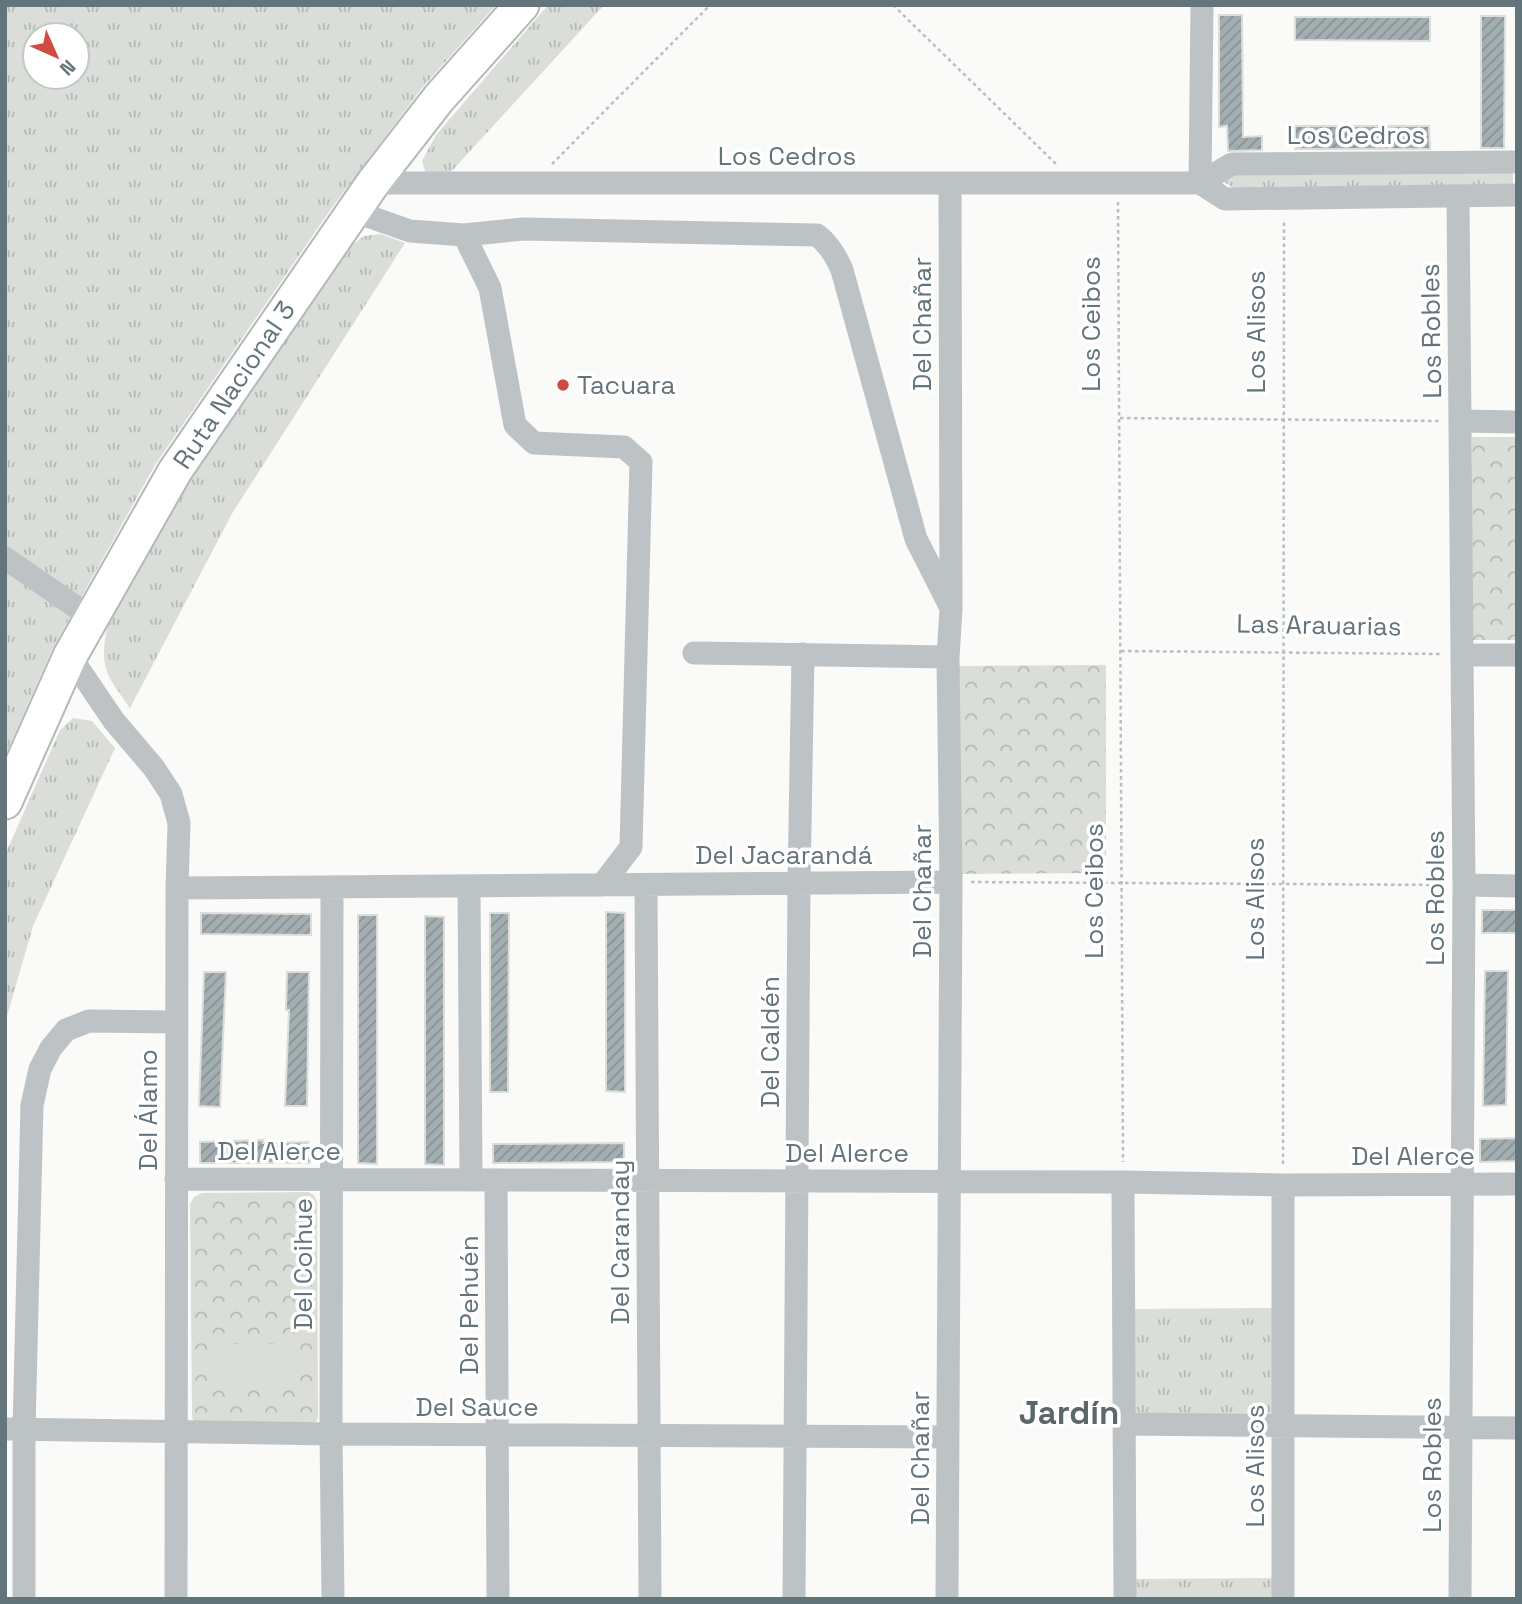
<svg xmlns="http://www.w3.org/2000/svg" width="1522" height="1604" font-family="'Space Grotesk',sans-serif">
	<defs>
		<pattern id="grass-tufts" width="24" height="20" patternUnits="userSpaceOnUse" patternTransform="scale(1.75)"><rect width="24" height="20" fill="#dbded8"/><path d="M3 7l-1-3M5 7V3M7 7l1-3M15 17l-1-3M17 17v-4M19 17l1-3" fill="none" stroke="#b5b9b4"/></pattern>
		<pattern id="park-crowns" width="20" height="18" patternUnits="userSpaceOnUse" patternTransform="scale(1.75)"><rect width="20" height="18" fill="#dbded8"/><path d="M2 6a3 3 0 1 1 6 0M12 15a3 3 0 1 1 6 0" fill="none" stroke="#b5b9b4"/></pattern>
		<pattern id="building-hatch" width="6" height="6" patternUnits="userSpaceOnUse" patternTransform="scale(1.75)"><rect width="6" height="6" fill="#a3aeb1"/><path d="M-1 1l2-2M0 6l6-6M5 7l2-2" fill="none" stroke="#889295"/></pattern>
	</defs>
	<rect width="100%" height="100%" fill="#fafaf8"/>
	<path fill="url(#grass-tufts)" fill-rule="evenodd" d="M5,5H496L422,88L333,206L155,465L52,650L5,756ZM35,35H77V77H35Z
		M548,5H604L449,174H426L422,161L436,135Z
		M1513,171V187L1238,191L1224,182L1240,173Z
		M381,234L405,243L233,512L130,708C107,675 99,670 107,628L187,485L347,249L364,236Z
		M73,718L92,721L115,748L33,926L5,1023V855L60,730Z
		M1272,1308V1415H1134V1309Z
		M1274,1578V1599H1135V1579Z"/>
	<path fill="url(#park-crowns)" d="M1472,437H1517V640H1472Z
		M1106,665V873L960,874L959,666Z
		M308,1192L314,1195L317,1202L318,1417L316,1422L311,1425L194,1423L192,1416L190,1204L194,1197L202,1193Z"/>
	<path fill="#dbded8" d="M210,1344H300L299,1383H210Z"/>
	<path fill="url(#building-hatch)" stroke="#dcdcda" stroke-width="2" d="M1219,15H1242L1243,137L1262,136V150L1228,151L1227,126L1219,127Z
		M1481,16H1505L1504,148H1481Z
		M1295,17H1430V41L1295,40Z
		M1295,126H1429L1430,149H1295Z
		M1482,910H1517V933H1482Z
		M606,912L625,913V1092L606,1091Z
		M201,913L311,914V935L201,934Z
		M490,913H509L508,1092H490Z
		M358,915H377V1164L358,1163Z
		M425,916L444,917V1165L425,1164Z
		M1485,971H1508L1506,1105L1483,1106Z
		M204,972H226L220,1107L199,1106Z
		M287,972H309L307,1106H285L289,1010H286Z
		M1517,1138V1161L1480,1162V1139Z
		M263,1140V1143L309,1142L310,1163H200V1142Z
		M624,1143V1162L493,1163V1144Z"/>
	<g fill="none" stroke-linecap="round" stroke-linejoin="round">
		<defs>
			<path id="highway" d="M5,802L70,656L175,471L373,183L439,98L522,5"/>
		</defs>
		<use href="#highway" stroke="#b3b9bb" stroke-width="37"/>
		<path stroke="#babec0" stroke-width="2.5" stroke-dasharray="3.5 3.5" stroke-linecap="butt" d="M893,5L1056,164
			M552,164L710,5
			M1118,202L1123,1162
			M1120,418L1439,421
			M1121,651L1441,654
			M971,882L1444,885
			M1283,1164L1284,219"/>
		<path stroke="#bdc3c5" stroke-width="23" d="M373,183H1200L1232,164L1517,162
			M1200,183L1225,199L1517,195
			M1200,183L1202,5
			M1458,197L1464,885L1460,1599
			M353,211L410,231L464,235L490,288L515,425L534,443L624,447L641,462L631,847L602,885
			M464,235L523,229L817,235C829,244 836,256 842,270L916,539L949,604
			M1460,421L1517,422
			M5,558L92,618
			M694,653L948,657
			M1462,655H1517
			M70,656L114,721L154,768L171,794L179,823L177,888L176,1599
			M646,885L650,1599
			M1464,885L1517,886
			M469,886L471,1179
			M332,887L331,1434L333,1599
			M177,888L951,882
			M176,1179L1123,1182L1283,1185L1517,1184
			M496,1180L498,1599
			M1123,1182L1125,1599
			M1283,1185V1599
			M1124,1424L1517,1428
			M5,1429L331,1434L948,1437
			M24,1599V1429L32,1105L40,1069L51,1048L66,1030L89,1021L176,1022
			M794,1599L799,883L803,654
			M947,1599L951,882L948,657L951,609L950,184"/>
		<use href="#highway" stroke="#fff" stroke-width="33"/>
	</g>
	<circle fill="#d04b42" stroke="#fff" stroke-width="2.5" cx="563" cy="385" r="7"/>
	<g text-anchor="middle" stroke-width="7" stroke-linejoin="round" paint-order="stroke">
		<g font-size="26" fill="#63747a" stroke="#fff">
			<text x="1356" y="144">Los Cedros</text>
			<text x="787" y="165">Los Cedros</text>
			<text transform="translate(922 324) rotate(-90)" y="9">Del Chañar</text>
			<text transform="translate(1091 324) rotate(-90)" y="9">Los Ceibos</text>
			<text transform="translate(1431 331) rotate(-91)" y="9">Los Robles</text>
			<text transform="translate(1256 332) rotate(-90)" y="9">Los Alisos</text>
			<text transform="translate(234 385) rotate(-56)" y="9">Ruta Nacional 3</text>
			<text transform="translate(1319 625) rotate(1)" y="9">Las Arauarias</text>
			<text x="784" y="864">Del Jacarandá</text>
			<text transform="translate(922 891) rotate(-90)" y="9">Del Chañar</text>
			<text transform="translate(1094 891) rotate(-90)" y="9">Los Ceibos</text>
			<text transform="translate(1435 898) rotate(-90)" y="9">Los Robles</text>
			<text transform="translate(1255 899) rotate(-90)" y="9">Los Alisos</text>
			<text transform="translate(770 1042) rotate(-90)" y="9">Del Caldén</text>
			<text transform="translate(148 1110) rotate(-90)" y="9">Del Álamo</text>
			<text x="279" y="1160">Del Alerce</text>
			<text x="847" y="1162">Del Alerce</text>
			<text x="1413" y="1165">Del Alerce</text>
			<text transform="translate(620 1242) rotate(-90)" y="9">Del Caranday</text>
			<text transform="translate(303 1264) rotate(-90)" y="9">Del Coihue</text>
			<text transform="translate(469 1305) rotate(-90)" y="9">Del Pehuén</text>
			<text x="477" y="1416">Del Sauce</text>
			<text transform="translate(920 1458) rotate(-90)" y="9">Del Chañar</text>
			<text transform="translate(1432 1465) rotate(-90)" y="9">Los Robles</text>
			<text transform="translate(1255 1466) rotate(-90)" y="9">Los Alisos</text>
		</g>
		<g font-size="26" fill="#63747a" stroke="#fff" text-anchor="start">
			<text x="577" y="394">Tacuara</text>
		</g>
		<g font-size="33" font-weight="bold" fill="#5a676b" stroke="#fff">
			<text x="1069" y="1424">Jardín</text>
		</g>
	</g>
	<rect width="1522" height="1604" fill="none" stroke="#63747a" stroke-width="14"/>
	<g transform="translate(56 56) rotate(135)"><circle r="33" fill="#ffffff" stroke="#c1c7ca" stroke-width="2"/>
	<path d="M0-5L12 26L0 18L-12 26Z" fill="#d04b42"/>
	<text y="-10" font-size="19" font-weight="bold" text-anchor="middle" fill="#63747a">N</text>
	</g>
</svg>
